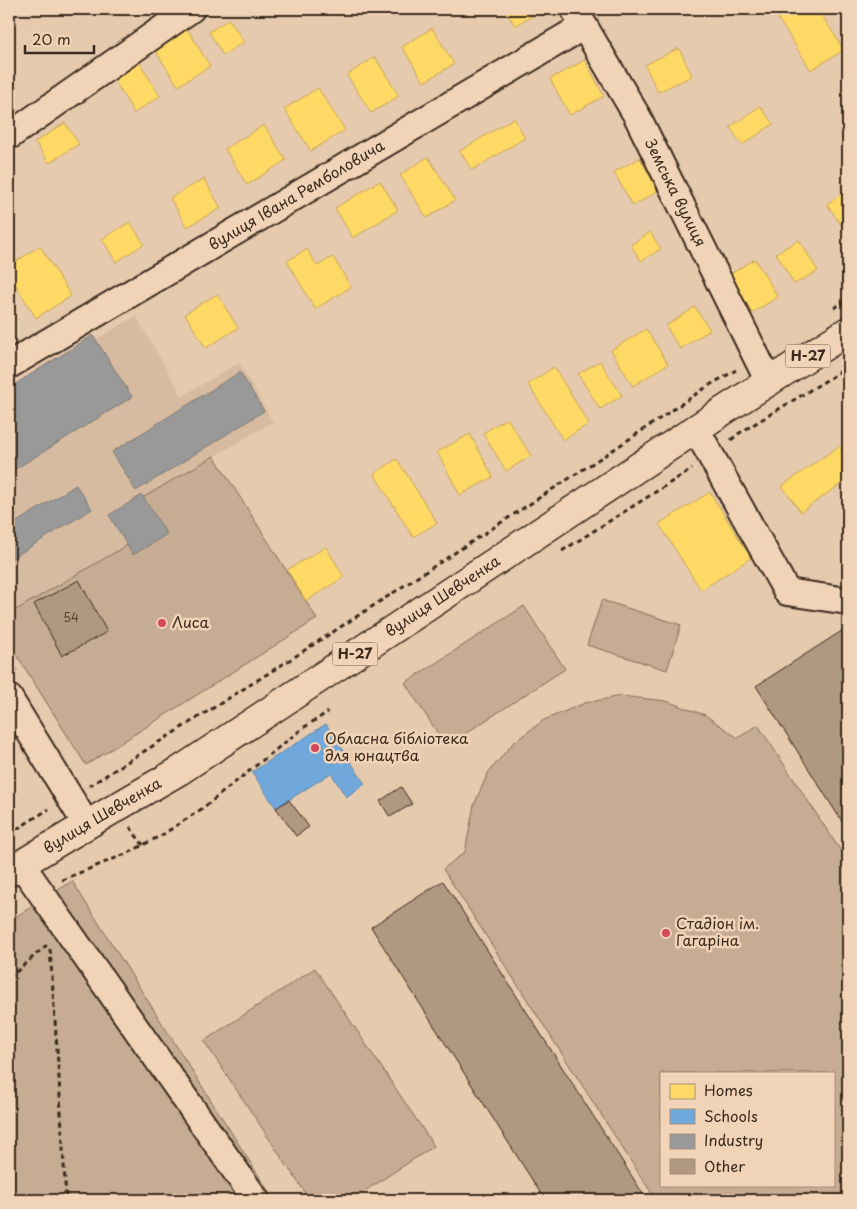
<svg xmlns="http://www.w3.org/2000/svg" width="857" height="1209" font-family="'Playpen Sans',sans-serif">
	<rect width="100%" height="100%" fill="#e6caae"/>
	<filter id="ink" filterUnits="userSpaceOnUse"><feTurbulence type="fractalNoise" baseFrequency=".02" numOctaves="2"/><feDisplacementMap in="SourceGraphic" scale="10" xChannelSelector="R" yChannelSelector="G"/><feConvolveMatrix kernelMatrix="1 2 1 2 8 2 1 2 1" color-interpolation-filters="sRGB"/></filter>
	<g filter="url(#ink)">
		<path fill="#d6bba0" d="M136,316L182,396L239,363L273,422L132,504L149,533L9,614V390Z"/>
		<path fill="#c6ac93" stroke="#806b58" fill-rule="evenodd" d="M214,456L317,619L86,765L9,643V614L148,533L132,504Z
			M602,600L681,625L667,670L587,645Z
			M524,606L565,669L446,746L405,683Z
			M621,696L666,701L705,715L738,738L758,725L848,862V1200H656L443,869L465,852L474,805L488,773L513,743L544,720L585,703ZM661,1073H833V1185H661Z
			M72,881L274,1200H9V921Z
			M315,968L434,1146L351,1200H310L204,1041Z"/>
		<path fill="#ffd966" stroke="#c4a450" d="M119,9H136L124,16Z
			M505,9H544L515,26Z
			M790,9H818L844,50L811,70L777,17Z
			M229,19L244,42L223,55L209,32Z
			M186,27L210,66L178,86L153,47Z
			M432,28L454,64L424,82L402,47Z
			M679,48L692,76L658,92L645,65Z
			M375,57L399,96L371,113L347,75Z
			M138,60L160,96L134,113L112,76Z
			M585,60L604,96L570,115L550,79Z
			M318,88L345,130L311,151L284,109Z
			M760,106L773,124L742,145L730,127Z
			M514,118L525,138L472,170L460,151Z
			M65,123L79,144L49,163L35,142Z
			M264,125L286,160L247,185L225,149Z
			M428,157L455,200L427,218L400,175Z
			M640,158L658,191L633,206L614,172Z
			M204,179L221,208L187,227L170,198Z
			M9,181L15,191L9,195Z
			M380,181L398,210L353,238L335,208Z
			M848,189V235L827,204Z
			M130,222L144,244L116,262L102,239Z
			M650,232L661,249L641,261L631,245Z
			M799,240L818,271L794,284L776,253Z
			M40,246L71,296L36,318L9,274V266Z
			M307,249L317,266L333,257L351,287L315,309L287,261Z
			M755,259L778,297L750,314L727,276Z
			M217,294L238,328L206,348L185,314Z
			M695,307L710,330L680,349L666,326Z
			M646,329L668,364L633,386L611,350Z
			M600,361L622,396L600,409L578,374Z
			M554,367L589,424L563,440L528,384Z
			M507,418L531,456L506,471L483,433Z
			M470,434L493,477L460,495L437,452Z
			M839,446L848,458V479L801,512L782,486Z
			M397,459L437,523L413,537L374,474Z
			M710,492L751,558L701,590L659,524Z
			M326,547L344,577L306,601L287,570Z"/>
		<path fill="#6fa8dc" stroke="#5f82a3" d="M326,724L365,784L346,797L331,773L276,808L252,772Z"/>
		<path fill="#999" stroke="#7d7874" d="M93,335L132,397L9,473V388Z
			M240,372L264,411L136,491L112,452Z
			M76,485L92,509L9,560V527Z
			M142,495L167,534L133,555L109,515Z"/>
		<path fill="#b19881" stroke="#3b2a1e" d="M79,580L107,632L62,656L34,604Z
			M848,627V831L756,686Z
			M401,787L412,804L390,817L380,801Z
			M289,800L309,827L296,836L276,808Z
			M443,881L647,1200H545L371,927Z"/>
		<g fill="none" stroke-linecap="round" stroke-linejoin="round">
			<defs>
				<g id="minor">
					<path id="s1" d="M574,9L637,116L769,382"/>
					<path d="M9,136L191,9"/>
					<path id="s2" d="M9,365L584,26"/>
					<path d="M696,429L787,592L848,601"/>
					<path d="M9,698L86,824"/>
					<path d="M21,864L256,1200"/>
				</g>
				<g id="major">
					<path id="s3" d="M9,872C65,837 122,804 179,771L723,411L848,331"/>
				</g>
			</defs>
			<use href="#minor" stroke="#3b2a1e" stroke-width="30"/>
			<use href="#major" stroke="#3b2a1e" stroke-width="31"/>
			<path stroke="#3b2a1e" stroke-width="3" stroke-dasharray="5 4" stroke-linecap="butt" d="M834,308L848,299
				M731,440L738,434L848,367
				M562,551L692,469
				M9,659L18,674
				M89,786L299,654L619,446L708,386L736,370
				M130,827L143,845
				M9,834L49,809
				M62,880L128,853L162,835L203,808L303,728L328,712
				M50,949L59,1078L66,1200
				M9,978L48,944"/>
			<use href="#minor" stroke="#f1d4b7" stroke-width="26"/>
			<use href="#major" stroke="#f1d4b7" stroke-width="28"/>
		</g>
	</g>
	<g fill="#d1495b" stroke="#f1d4b7" stroke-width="2">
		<circle cx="162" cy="623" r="5"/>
		<circle cx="315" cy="748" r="5"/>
		<circle cx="666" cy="933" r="5"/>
	</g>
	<g text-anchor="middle" stroke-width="5" stroke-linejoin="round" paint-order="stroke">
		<g font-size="12" fill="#584637">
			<text x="71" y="622">54</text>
		</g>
		<g fill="#f1d4b7" stroke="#725d4c" stroke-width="1">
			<rect x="785.5" y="344.5" width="45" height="23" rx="4"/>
			<rect x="332.5" y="642.5" width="45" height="23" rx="4"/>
		</g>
		<g font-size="14" font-weight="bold" fill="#3b2a1e">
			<text x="808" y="361">Н-27</text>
			<text x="355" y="659">Н-27</text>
		</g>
		<g font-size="15" fill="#3b2a1e" stroke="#f1d4b7">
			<text dy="5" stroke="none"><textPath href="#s1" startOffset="210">Земська вулиця</textPath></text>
			<text dy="5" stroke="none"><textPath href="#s2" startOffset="334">вулиця Івана Ремболовича</textPath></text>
			<text dy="5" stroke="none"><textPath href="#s3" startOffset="514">вулиця Шевченка</textPath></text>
			<text dy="5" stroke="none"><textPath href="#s3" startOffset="109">вулиця Шевченка</textPath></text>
		</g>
		<g font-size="15" fill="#3b2a1e" stroke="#f1d4b7" text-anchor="start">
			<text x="172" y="628">Лиса</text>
			<text x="325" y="744">Обласна бібліотека<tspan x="325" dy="17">для юнацтва</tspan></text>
			<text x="676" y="929">Стадіон ім.<tspan x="676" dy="17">Гагаріна</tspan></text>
		</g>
	</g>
	<rect width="857" height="1209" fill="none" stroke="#f1d4b7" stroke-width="30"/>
	<rect x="15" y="15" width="827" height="1179" fill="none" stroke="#3b2a1e" stroke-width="2" filter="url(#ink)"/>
	<rect x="660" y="1072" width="175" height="115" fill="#f1d4b7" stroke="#a8907a"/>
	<rect x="670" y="1084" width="25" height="15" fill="#ffd966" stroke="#a8907a"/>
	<text x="704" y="1096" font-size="15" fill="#3b2a1e">Homes</text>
	<rect x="670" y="1109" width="25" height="15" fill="#6fa8dc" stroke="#a8907a"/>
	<text x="704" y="1122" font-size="15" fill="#3b2a1e">Schools</text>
	<rect x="670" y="1134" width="25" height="15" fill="#999999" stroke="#a8907a"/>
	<text x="704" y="1146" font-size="15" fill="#3b2a1e">Industry</text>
	<rect x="670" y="1159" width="25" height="15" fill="#b19881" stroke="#a8907a"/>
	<text x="704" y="1172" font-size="15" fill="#3b2a1e">Other</text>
	<path d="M25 45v8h69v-8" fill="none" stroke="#3b2a1e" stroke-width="2.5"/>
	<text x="32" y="45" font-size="15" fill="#3b2a1e" stroke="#f1d4b7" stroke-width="4" paint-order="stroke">20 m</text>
</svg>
